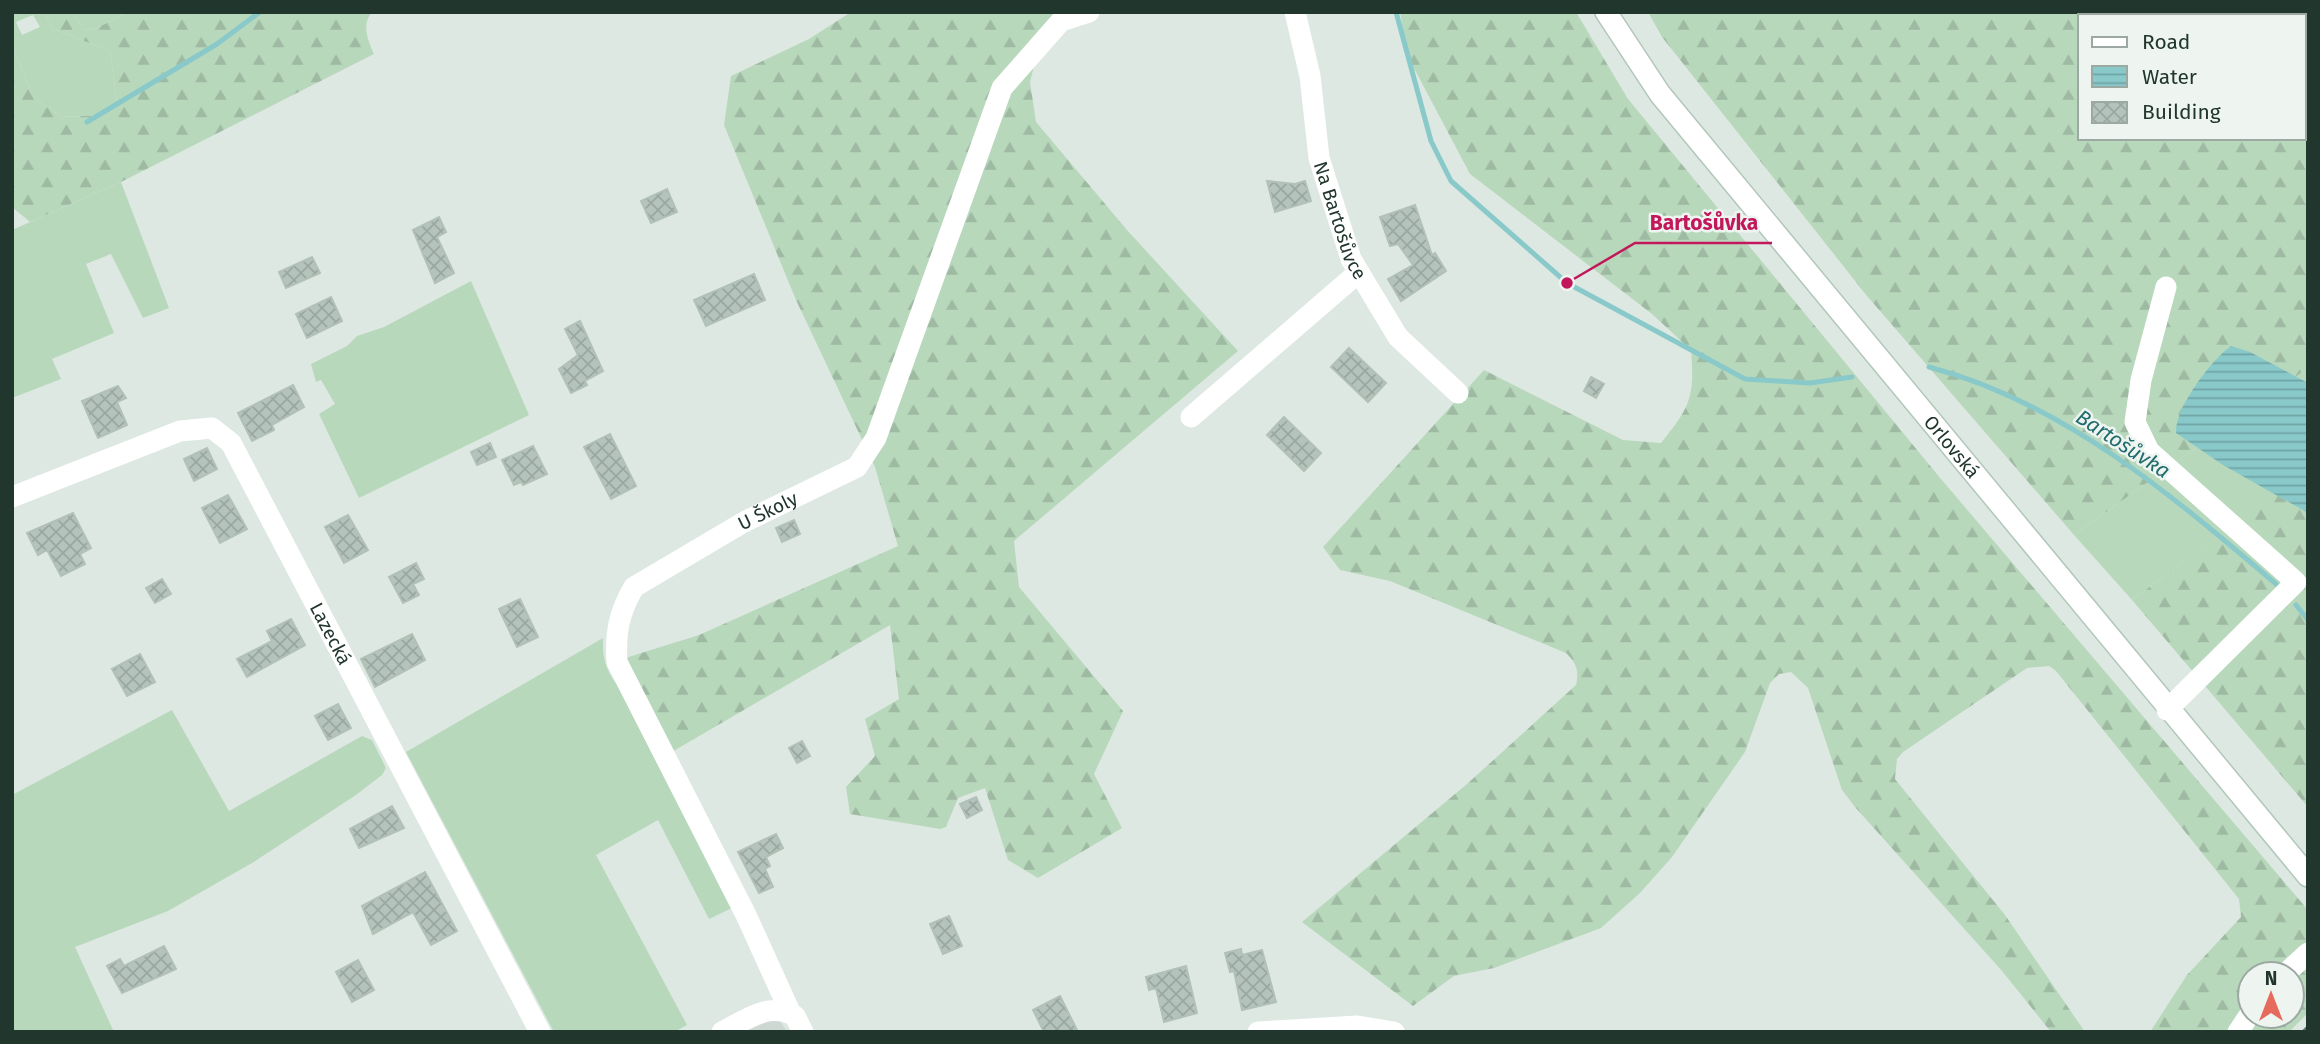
<svg xmlns="http://www.w3.org/2000/svg" width="2320" height="1044" font-family="'Fira Sans',sans-serif">
	<defs>
		<pattern id="forest-firs" width="22" height="20" patternUnits="userSpaceOnUse" patternTransform="scale(1.75)"><rect width="22" height="20" fill="#b8d8bc"/><path d="M5 1l3.5 6h-7zM16 11l3.5 6h-7z" fill="#9ebaa2"/></pattern>
		<pattern id="water-rules" width="6" height="5" patternUnits="userSpaceOnUse" patternTransform="scale(1.75)"><rect width="6" height="5" fill="#89c9ca"/><path d="M0 2.5h6" fill="none" stroke="#70a4a4"/></pattern>
		<pattern id="building-cross-hatch" width="8" height="8" patternUnits="userSpaceOnUse" patternTransform="scale(1.75)"><rect width="8" height="8" fill="#b4c3bb"/><path d="M0 0l8 8M0 8l8-8" fill="none" stroke="#9aa8a1"/></pattern>
	</defs>
	<rect width="100%" height="100%" fill="#dee8e2"/>
	<path fill="#ccd8d1" d="M778,1017L787,1032H745Z"/>
	<path fill="#b8d8bc" fill-rule="evenodd" d="M44,12L53,29L110,51L117,103L108,115L62,117L34,98L12,46V13ZM33,15L40,27L22,35L16,22Z
		M73,12H128L93,30L83,29Z
		M121,182L169,308L143,318L111,254L86,264L114,333L52,359L61,379L12,398V230Z
		M471,281L529,415L359,498L319,414L335,404L321,380L316,382L311,364L347,346L357,336L384,327Z
		M2308,368V470L2132,600L2074,535Z
		M603,638C602,666 610,678 629,698L734,907L709,919L658,820L596,855L687,1025L674,1032H554L406,752Z
		M172,710L229,811L362,736L372,740L386,768L382,775L356,795L252,863L168,911L75,947L114,1032H12V795Z"/>
	<path fill="url(#forest-firs)" fill-rule="evenodd" d="M44,12H73L83,29L93,30L128,12H372C361,25 368,40 374,54L121,182L30,222L12,207V46L34,98L62,117L107,115L117,103L110,51L53,29Z
		M851,12H1068L1037,54L1030,82L1036,122L1127,230L1238,351L1014,541L1019,587L1123,711L1094,774L1122,828L1038,878L1008,860L985,788L958,798L946,827L940,829L850,814L846,787L875,756L865,719L899,699L890,625L670,753L619,660L699,635L898,546L875,467L796,300L724,125L731,76L809,39Z
		M1400,12H1576L1628,99L1941,479L2308,910V1013L2289,1032H2150L2187,975L2241,917L2239,899L2056,671L2049,666L2027,668L1903,752L1897,759L1895,779L2005,915L2085,1032H2051L2002,971L1855,807L1842,790L1808,688L1791,672L1779,674L1770,683L1745,752L1672,857L1640,893L1601,928L1494,968L1454,976L1413,1006L1302,922L1467,784L1576,685C1579,672 1577,663 1566,653L1390,581L1340,570L1323,547L1484,370L1623,440L1661,443C1690,407 1695,397 1691,350L1652,314L1470,174L1407,55ZM2250,974H2292V1016H2250Z
		M1648,12H2214L2222,16H2080V138H2304V16H2228V12H2308V368L2074,535L1867,296L1662,37Z
		M2275,494L2308,513V807L2132,600Z"/>
	<path fill="url(#water-rules)" d="M2231,346L2250,352L2308,383V513L2223,465L2176,433C2174,409 2211,360 2231,346Z"/>
	<g fill="none" stroke-linecap="round" stroke-linejoin="round">
		<path stroke="#89c9ca" stroke-width="5" d="M1396,12L1431,141L1451,181L1567,283L1745,379L1810,383L1852,377
			M87,122L217,44L260,12
			M1929,367C2063,402 2174,497 2276,584
			M2296,605L2308,620"/>
	</g>
	<path fill="url(#building-cross-hatch)" stroke="#b1c1b8" stroke-width="2" d="M1267,181L1295,184L1305,181L1311,201L1275,212Z
		M667,189L677,212L651,223L641,201Z
		M1415,205L1432,255L1435,253L1446,271L1401,301L1388,279L1413,265L1398,244L1390,246L1380,217Z
		M439,217L446,232L437,237L454,273L435,283L413,230Z
		M312,257L320,273L286,288L279,272Z
		M754,274L765,300L706,326L694,300Z
		M331,297L342,321L307,338L296,314Z
		M580,321L603,371L585,381L587,385L571,393L559,369L578,355L565,329Z
		M1349,348L1386,383L1368,402L1331,367Z
		M1591,377L1604,384L1596,398L1584,391Z
		M293,385L304,407L272,425L274,430L252,441L238,413Z
		M118,386L126,398L117,402L127,425L98,438L82,401Z
		M1284,417L1321,453L1304,471L1267,435Z
		M610,434L636,486L611,499L584,447Z
		M490,443L496,457L477,465L471,452Z
		M533,446L547,474L523,485L521,482L514,485L502,460Z
		M207,448L217,469L194,481L184,459Z
		M228,495L247,529L220,543L202,508Z
		M73,513L91,548L80,554L85,564L61,576L47,550L38,555L27,533Z
		M348,515L368,550L344,563L325,527Z
		M794,520L800,534L782,542L776,528Z
		M416,563L424,579L413,584L419,595L403,603L389,577Z
		M162,579L171,594L155,603L146,588Z
		M520,599L538,637L517,647L499,609Z
		M291,619L305,645L247,677L237,659L272,641L267,631Z
		M412,634L425,660L375,687L361,659Z
		M140,654L155,682L127,696L112,669Z
		M338,704L351,728L328,740L315,716Z
		M802,741L810,756L797,763L789,748Z
		M976,797L982,810L967,818L960,804Z
		M392,806L404,828L359,848L350,829Z
		M776,834L783,848L766,857L770,866L765,869L773,887L759,893L738,852Z
		M425,872L457,931L431,945L413,912L373,934L362,906Z
		M949,916L962,946L943,954L930,924Z
		M164,946L176,969L122,993L107,966L120,959L124,966Z
		M1241,949L1242,955L1262,950L1276,1002L1242,1010L1234,971L1230,972L1225,953Z
		M358,960L374,990L352,1002L336,972Z
		M1186,966L1197,1013L1164,1022L1156,988L1149,990L1146,977Z
		M1060,996L1078,1032H1044L1033,1010Z"/>
	<g fill="none" stroke-linecap="round" stroke-linejoin="round">
		<defs>
			<g id="secondary">
				<path id="s4" d="M1606,12L1660,94L2308,876"/>
			</g>
		</defs>
		<use href="#secondary" stroke="#b2c7bc" stroke-width="24"/>
		<g stroke="#fff" stroke-width="21">
			<path id="s1" d="M1295,12L1310,76L1319,158L1351,259L1398,337L1458,393"/>
			<path d="M2166,287L2141,380L2135,422L2149,451L2296,582L2167,710"/>
			<path d="M1191,417L1359,272"/>
			<path id="s2" d="M12,497L180,431L212,428L231,443L540,1032"/>
			<path d="M2285,974L2308,953"/>
			<path id="s3" d="M791,1014L746,915L617,662C615,633 619,612 634,587L744,522L857,467L876,438L1002,88L1061,21L1089,12"/>
			<path d="M722,1032C746,1020 769,1001 795,1016L803,1032"/>
			<path d="M1258,1032L1357,1026L1394,1032"/>
			<path d="M2238,1032L2250,1014"/>
		</g>
		<use href="#secondary" stroke="#fff" stroke-width="21"/>
		<path stroke="#5b7269" stroke-width="5" stroke-dasharray="14 7" stroke-linecap="butt" d="M2304,1032L2308,1028"/>
	</g>
	<g text-anchor="middle" stroke-width="5" stroke-linejoin="round" paint-order="stroke">
		<g font-size="19" fill="#21362d" stroke="#eef5f0">
			<text dy="7" stroke="none"><textPath href="#s1" startOffset="214">Na Bartošůvce</textPath></text>
			<text dy="7" stroke="none"><textPath href="#s4" startOffset="556">Orlovská</textPath></text>
			<text dy="7" stroke="none"><textPath href="#s3" startOffset="625">U Školy</textPath></text>
			<text dy="7" stroke="none"><textPath href="#s2" startOffset="452">Lazecká</textPath></text>
		</g>
		<g font-size="21" font-style="italic" fill="#206b6d" stroke="#eef5f0">
			<text transform="translate(2123 444) rotate(33)" y="7">Bartošůvka</text>
		</g>
	</g>
	<path fill="none" stroke="#c2185b" stroke-width="2.5" d="M1567 283L1635 243H1772"/>
	<circle fill="#c2185b" stroke="#eef5f0" stroke-width="2.5" cx="1567" cy="283" r="7"/>
	<g font-size="21" text-anchor="middle" font-weight="bold" fill="#c2185b" stroke="#eef5f0" stroke-width="5" stroke-linejoin="round" paint-order="stroke">
		<text x="1704" y="230">Bartošůvka</text>
	</g>
	<rect width="2320" height="1044" fill="none" stroke="#21362d" stroke-width="28"/>
	<rect x="2078" y="14" width="228" height="126" fill="#eef5f0" stroke="#9ca9a2" stroke-width="2"/>
	<rect x="2092" y="37" width="35" height="10" fill="#ffffff" stroke="#9ca9a2" stroke-width="2"/>
	<text x="2142" y="49" font-size="21" fill="#21362d">Road</text>
	<rect x="2092" y="66" width="35" height="21" fill="url(#water-rules)" stroke="#9ca9a2" stroke-width="2"/>
	<text x="2142" y="84" font-size="21" fill="#21362d">Water</text>
	<rect x="2092" y="102" width="35" height="21" fill="url(#building-cross-hatch)" stroke="#9ca9a2" stroke-width="2"/>
	<text x="2142" y="119" font-size="21" fill="#21362d">Building</text>
	<g transform="translate(2271 995)"><circle r="33" fill="#eef5f0" stroke="#9ca9a2" stroke-width="2"/>
	<path d="M0-5L12 26L0 18L-12 26Z" fill="#e76b5d"/>
	<text y="-10" font-size="19" font-weight="bold" text-anchor="middle" fill="#21362d">N</text>
	</g>
</svg>
